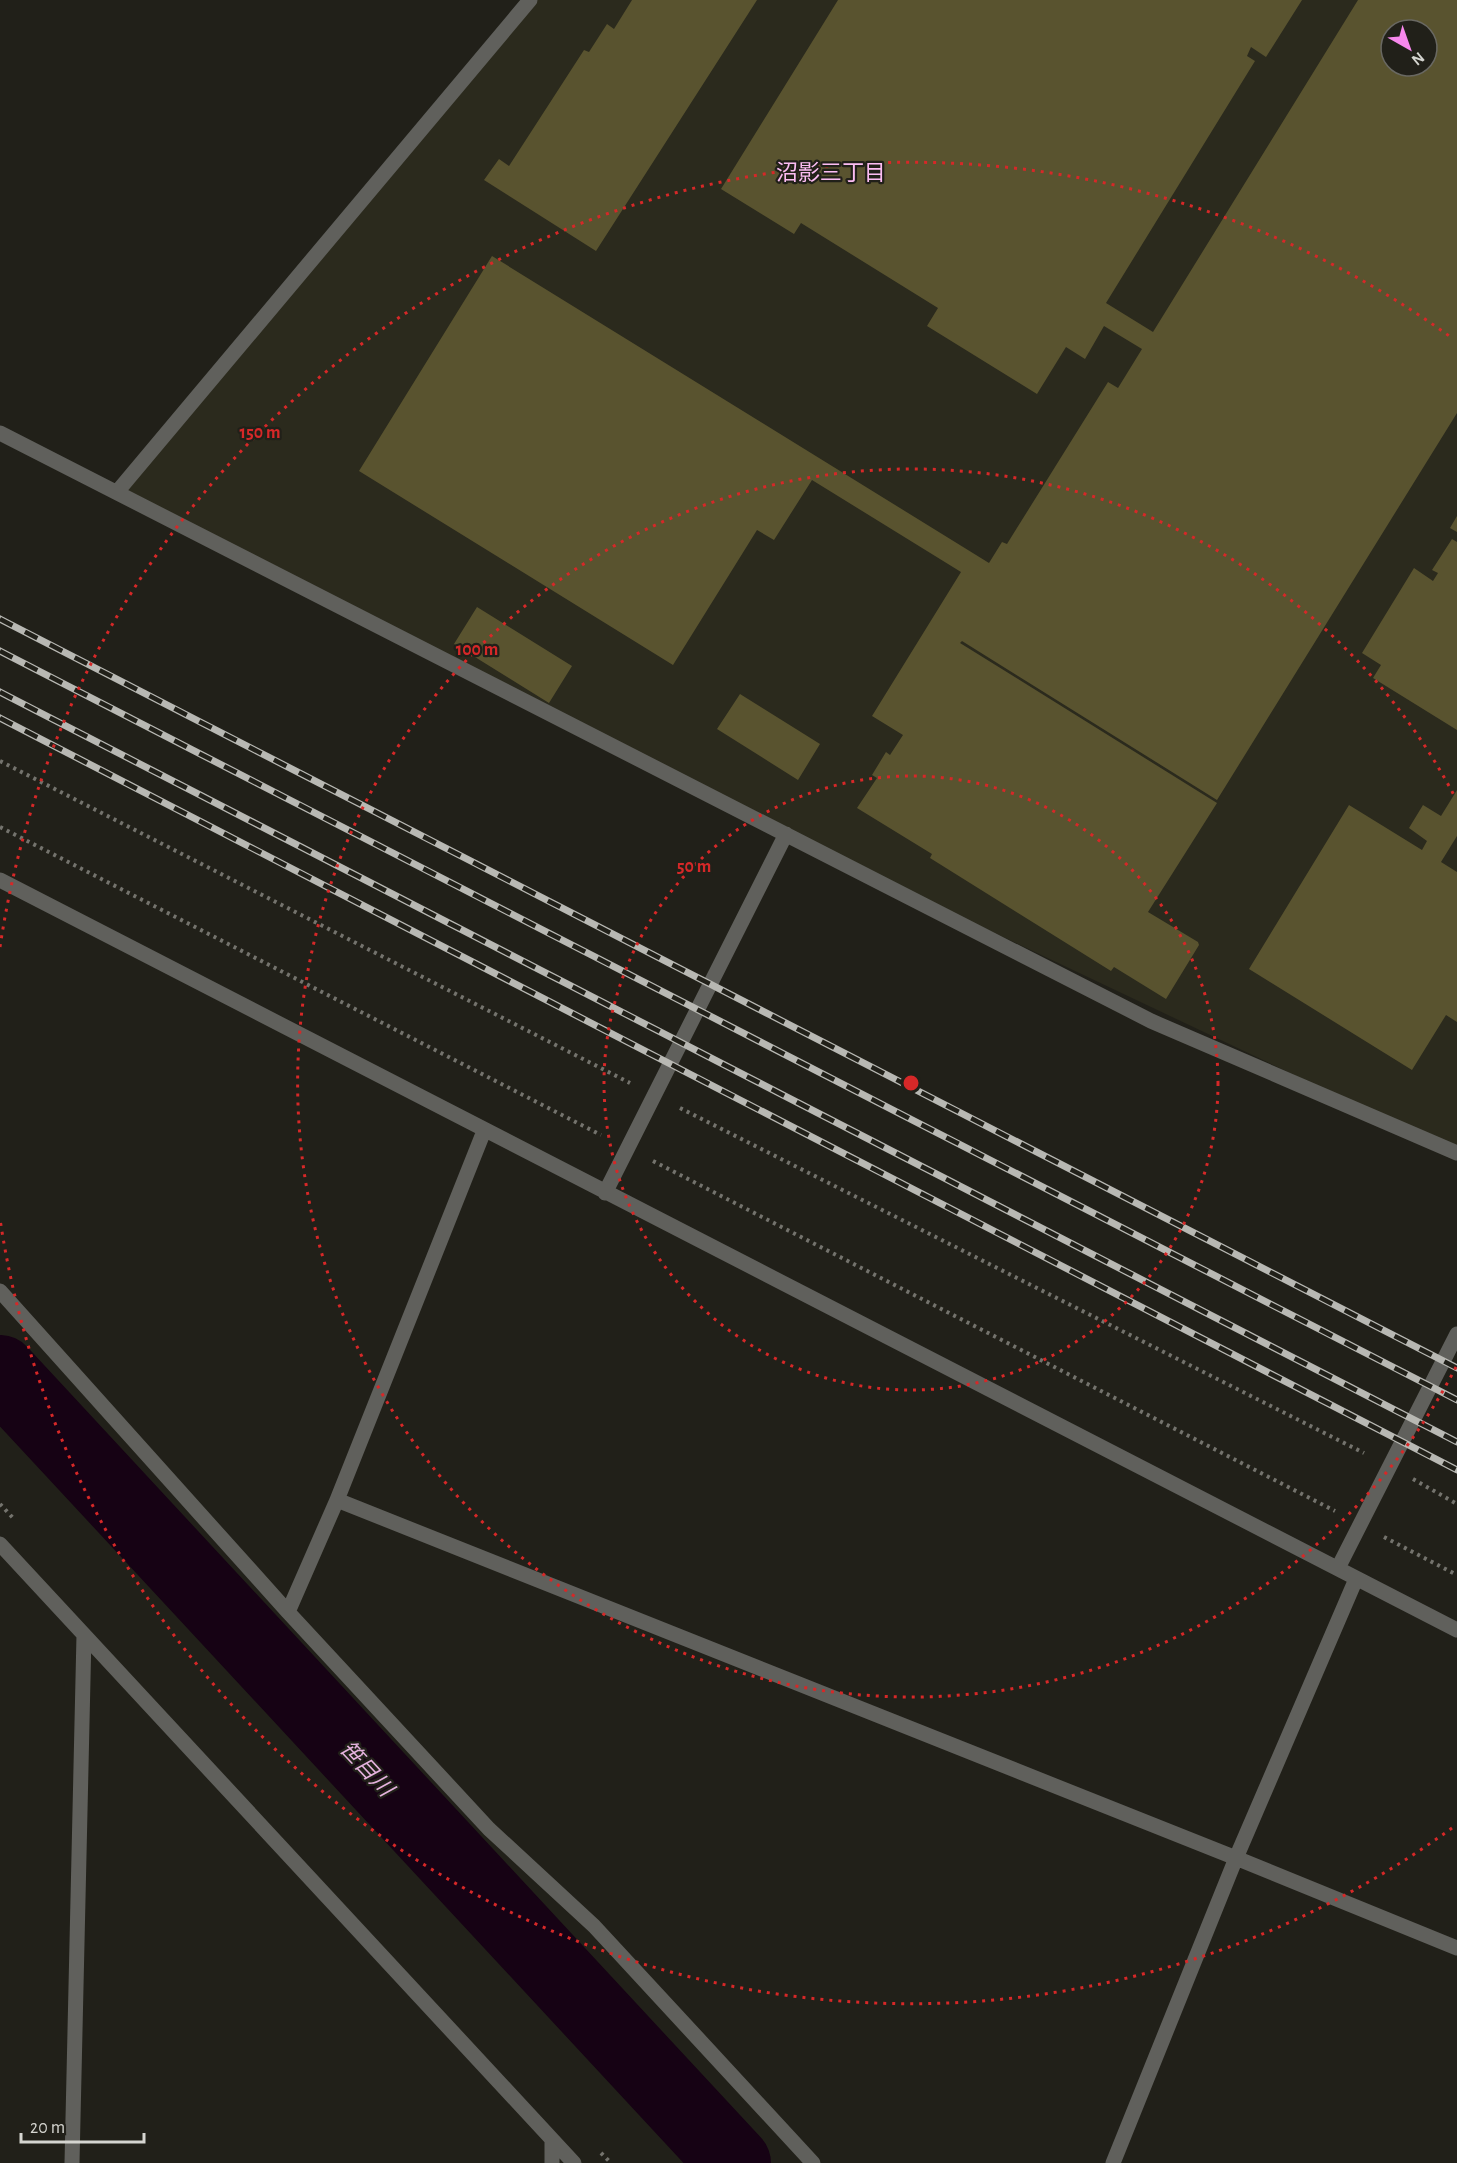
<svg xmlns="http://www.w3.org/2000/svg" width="1457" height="2163" font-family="'Alegreya Sans','Noto Sans JP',sans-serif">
	<rect width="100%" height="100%" fill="#212019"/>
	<path fill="#2b2a1d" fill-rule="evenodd" d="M530,0H1457V1152L786,834L117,492ZM1391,30H1427V66H1391Z"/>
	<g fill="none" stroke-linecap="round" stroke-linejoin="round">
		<path stroke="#160214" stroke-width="74" d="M0,1372L734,2163"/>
	</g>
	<path fill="#59532f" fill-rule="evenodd" d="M632,0H757L596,251L484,180L499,159L509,166L584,50L589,52L607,24L614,29Z
		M838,0H1302L1266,57L1251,47L1247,56L1255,61L1106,303L1153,332L1358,0H1457V413L1217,800L962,641L960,643L1217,803L1148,912L1198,942L1199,945L1166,999L1114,967L1111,971L930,858L932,854L857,808L877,778L872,775L886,752L890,755L903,735L872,716L961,572L812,480L774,540L757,530L673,665L359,471L492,256L989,563L1002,542L1007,544L1108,382L1118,388L1142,349L1104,326L1085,359L1066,347L1037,394L927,326L938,308L801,223L794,234L721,189ZM1391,30H1427V66H1391Z
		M1457,516V532L1450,528Z
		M1452,539L1457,542V730L1373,678L1381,665L1362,653L1414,568L1433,581L1438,573L1432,570Z
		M477,607L572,666L549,703L454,644Z
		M740,694L820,744L798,780L717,729Z
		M1457,790V836L1441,862L1457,872V1022L1446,1015L1412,1070L1249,969L1349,805L1422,850L1427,841L1409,828L1423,805L1441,816Z"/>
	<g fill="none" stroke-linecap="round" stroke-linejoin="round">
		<path stroke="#74736d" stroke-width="4" stroke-dasharray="3 4.5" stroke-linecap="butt" d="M0,761L630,1083
			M0,827L601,1135
			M680,1108L1364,1453
			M653,1161L1335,1511
			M1413,1479L1457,1504
			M0,1504L13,1518
			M1384,1537L1457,1575
			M601,2153L611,2163"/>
		<path stroke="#60605c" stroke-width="15" d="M0,433L1151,1021L1457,1153
			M117,492L530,0
			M0,880L1457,1630
			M484,1131L337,1500L288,1612L489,1829L594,1926L813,2163
			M605,1193L786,834
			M0,1291L288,1612
			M337,1500L1236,1858L1457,1948
			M0,1544L574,2163
			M1338,1568L1457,1334
			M552,2141V2163
			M72,2163L84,1635
			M1113,2163L1236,1858L1356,1579"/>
		<defs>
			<path id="rail" d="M0,619L1457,1368
				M0,651L1457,1400
				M0,692L1457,1442
				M0,718L1457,1470"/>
		</defs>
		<use href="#rail" stroke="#b8b8b3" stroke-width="7"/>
		<use href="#rail" stroke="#212019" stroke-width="4.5" stroke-dasharray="14" stroke-linecap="butt"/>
	</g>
	<g fill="none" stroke="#d62828" stroke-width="3" stroke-dasharray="3 6">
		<circle cx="911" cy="1083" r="307"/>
		<path d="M1456 1367A614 614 0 1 1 1456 799"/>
		<path d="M1452 1828A921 921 0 0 1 0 1219M0 947A921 921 0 0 1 1452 338"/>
	</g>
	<g text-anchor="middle" stroke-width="4.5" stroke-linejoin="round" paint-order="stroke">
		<g font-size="22" fill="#fbbcf2" stroke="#212019">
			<text x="831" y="180">沼影三丁目</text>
		</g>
		<g font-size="22" font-style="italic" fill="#e5b2de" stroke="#212019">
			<text transform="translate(367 1768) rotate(47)" y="8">笹目川</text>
		</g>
	</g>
	<circle cx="911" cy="1083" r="9" fill="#d62828" stroke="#212019" stroke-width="3"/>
	<g font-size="18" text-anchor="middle" font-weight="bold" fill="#d62828" stroke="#212019" stroke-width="4.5" stroke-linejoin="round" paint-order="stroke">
		<text x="260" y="438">150 m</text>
		<text x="477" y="655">100 m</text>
		<text x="694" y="872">50 m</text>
	</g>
	<g transform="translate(1409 48) rotate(140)"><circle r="28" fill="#212019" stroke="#696862" stroke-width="1.5"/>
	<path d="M0-4.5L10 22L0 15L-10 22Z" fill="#f788ec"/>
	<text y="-9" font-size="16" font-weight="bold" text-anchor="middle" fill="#d5d5d0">N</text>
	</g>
	<path d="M21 2133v9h123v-9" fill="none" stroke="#d5d5d0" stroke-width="3"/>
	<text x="30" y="2133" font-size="18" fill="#d5d5d0" stroke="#212019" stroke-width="4.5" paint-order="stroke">20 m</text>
</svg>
